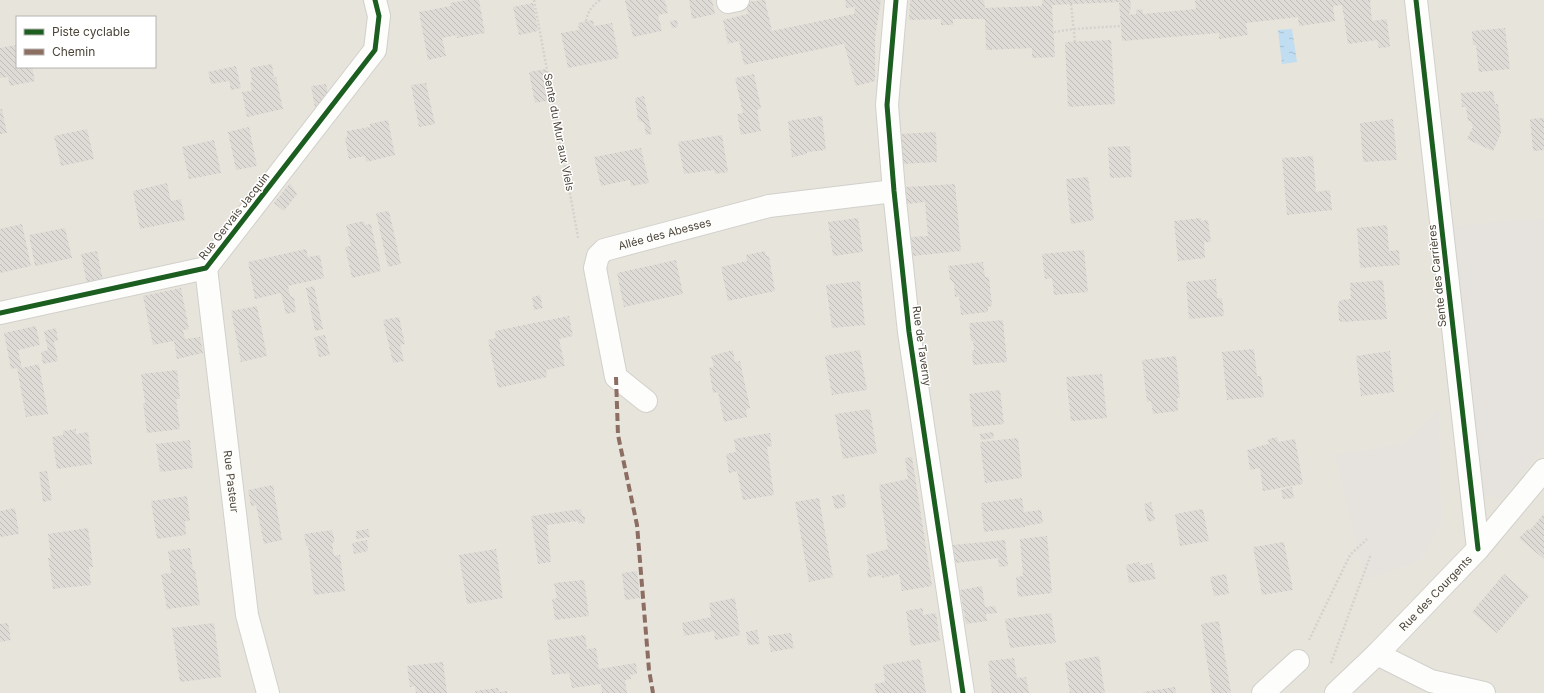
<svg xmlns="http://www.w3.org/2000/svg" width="1544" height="693" font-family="Inter,sans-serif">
	<defs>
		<pattern id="water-ripples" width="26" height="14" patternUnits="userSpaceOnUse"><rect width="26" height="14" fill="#c0ddf1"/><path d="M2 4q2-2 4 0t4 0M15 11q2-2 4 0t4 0" fill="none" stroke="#a6bfcf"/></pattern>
		<pattern id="building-back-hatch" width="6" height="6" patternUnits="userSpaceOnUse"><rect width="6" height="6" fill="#dedbd6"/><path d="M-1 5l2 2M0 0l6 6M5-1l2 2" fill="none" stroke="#c0bdb8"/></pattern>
	</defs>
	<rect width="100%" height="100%" fill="#f4f2ee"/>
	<path fill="#e7e4dc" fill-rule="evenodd" d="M0,0H1544V693H0ZM17,17H155V67H17Z"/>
	<path fill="#e6e3df" d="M1544,218V447L1502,499L1483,494L1453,226Z
		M1439,410L1441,526L1419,561L1365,580L1335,455L1402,444Z"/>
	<path fill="url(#water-ripples)" d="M1292,29L1297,62L1282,64L1278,30Z"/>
	<path fill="url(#building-back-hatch)" d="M467,0H479L485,33L457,38V35L442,38L446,56L428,60L419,12L451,6L450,3Z
		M625,0H665L668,13L658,15L662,31L633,37Z
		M689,0H712L715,14L692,19Z
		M765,0L772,31L854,14L855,7L846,8L845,0H881L875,38V81L856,86L844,44L744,65L739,41L728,44L723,20L748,14L746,2Z
		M910,0H984L985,8L1042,6V0H1130L1131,6L1129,15L1136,14V10L1143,9V14L1196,9L1195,0H1373L1370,1L1372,21L1387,19L1390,47L1379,48L1377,40L1348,44L1342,5L1333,6L1335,21L1299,26L1298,17L1246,23L1248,35L1219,39V33L1122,41L1119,2L1052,5L1055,57L1032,58V48L986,50L985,19H953V25H941V19L909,20Z
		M533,3L538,31L519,35L513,7Z
		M593,20L594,26L612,23L619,58L568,68L561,33L579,30L578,23Z
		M677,20L678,27L672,28L670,21Z
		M1505,28L1510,69L1479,72L1476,45H1473L1472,31Z
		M1111,40L1115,104L1068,107L1065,42Z
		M16,45L17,47V67H32L35,81L10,86L8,77L0,78V48Z
		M272,64L274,78L276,77L283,109L247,117L242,92L252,91L250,83L252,82L250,68Z
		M236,66L241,88L231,90L229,81L211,84L208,72Z
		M546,69L552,100L535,103L529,72Z
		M754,74L761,108L757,110L761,131L741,135L737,114L743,113L735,78Z
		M426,83L435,124L419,127L411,85Z
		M326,84L328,94L315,108L311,86Z
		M1493,91L1495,104H1498L1501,133L1493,151L1467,139L1473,127L1471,121H1468L1466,107H1462L1461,93Z
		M644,96L652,134L646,135L644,123L638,120L635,98Z
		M0,109H2L7,133L0,134Z
		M822,116L826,150L807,152V154L792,157L788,121Z
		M1544,118V150L1533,151L1530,119Z
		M1393,119L1397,160L1363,162L1360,123Z
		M388,120L395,155L366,162L365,156L349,159L345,138L347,137V131L370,127V124Z
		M249,127L257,166L236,170L228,132Z
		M87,129L94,159L61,166L54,136Z
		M936,132L937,162L902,164L900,134Z
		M722,135L728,172L715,174L714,170L684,174L678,142Z
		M214,140L221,173L189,179L182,147Z
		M1130,146L1132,177L1110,178L1108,147Z
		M641,148L649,183L631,186L630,180L601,186L594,157Z
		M1313,156L1316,192L1330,190L1332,210L1287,215L1282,158Z
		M1088,177L1094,220L1071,224L1066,179Z
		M167,183L171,201L181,199L185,220L140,229L133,191Z
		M290,183L297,194L284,211L274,203Z
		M955,184L961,251L913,256L911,237L928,236L925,202L907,204L906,187Z
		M389,211L401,264L388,267L376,213Z
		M858,218L863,252L833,256L828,222Z
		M1201,218V221L1208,220L1211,242H1204L1205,258L1178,261L1174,221Z
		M364,221L365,225L371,224L381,271L352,278L345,247L351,246L346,225Z
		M22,224L31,266L0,273V229Z
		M1387,225L1389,251L1399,250L1400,265L1360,268L1357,228Z
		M65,228L72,258L35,266L29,235Z
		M306,249L308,257L320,255L324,278L288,286L290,296L294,298L296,312L286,314L281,293L255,299L248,262Z
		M1084,250L1088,292L1054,295L1052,278L1045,279L1042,254Z
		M97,251L103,280L87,284L81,254Z
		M765,251L766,256H769L775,291L728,301L721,267L747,261L746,255Z
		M676,260L683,294L624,307L617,273Z
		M983,262L985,277H989L992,306L988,307V312L961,315L959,296L955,297L954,283L950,279L948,266Z
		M1216,279L1217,298H1222L1224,316L1189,319L1186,282Z
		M1383,280L1387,319L1342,322L1339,320L1338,303L1341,300L1351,299L1350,283Z
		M860,281L865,325L832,328L826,285Z
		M314,286L323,329L315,331L306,288Z
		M181,288L189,329L183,330L185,339L200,337L203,353L177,359L174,341L153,345L143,296Z
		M540,295L543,308L534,310L532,297Z
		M257,306L267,356L241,362L231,311Z
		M569,316L573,336L559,339L565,366L546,370L547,377L498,388L488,340L496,338L495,331Z
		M399,317L405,344L400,345L404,361L393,363L383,320Z
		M1003,320L1007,362L973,365L972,350H974L973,341H971L969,323Z
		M36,326L40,345L18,350L22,368L39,364L48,414L26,417L17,368L11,369L4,333Z
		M56,328L58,341L54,342L58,361L43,364L41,352L48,350L44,331Z
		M325,335L330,355L319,357L314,337Z
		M1254,349L1257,376H1261L1264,397L1227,400L1222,352Z
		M733,350L735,362L740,361L750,408L746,409L747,417L724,422L718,392L713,393L709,368L714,367L711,356Z
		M860,350L867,390L832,395L825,356Z
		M1390,351L1394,392L1361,396L1356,356Z
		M1176,356L1180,398H1177L1178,411L1153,414L1151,401L1147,402L1142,360Z
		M177,370L180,399H176L180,429L147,433L143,403H145L141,374Z
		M1102,374L1107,418L1071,421L1066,377Z
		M1000,390L1004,424L973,427L969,394Z
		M870,409L877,453L843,459L835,414Z
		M76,429V434L88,432L92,464L57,469L52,437L63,435V431Z
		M993,432L994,438L981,440L980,434Z
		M770,433L772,446L767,447L774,495L743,500L737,471L729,473L726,454L736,452L734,439Z
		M1277,437L1278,442L1295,439L1303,484L1263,491L1260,468L1250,470L1247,450L1256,448V447L1269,444L1268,439Z
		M1018,438L1022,478L985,483L980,442Z
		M190,440L193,468L160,472L156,444Z
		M912,457L932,586L902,591L899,574L882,578V575L868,578L867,570L869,569L866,555L888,549L879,485L908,479L905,458Z
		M47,471L52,500L43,502L39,472Z
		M273,485L282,540L264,544L256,505L251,506L248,490Z
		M1292,487L1294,498L1283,499L1281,490Z
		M844,494L846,507L835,509L832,496Z
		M187,496L190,521H185L186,535L157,539L151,501Z
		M819,498L833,577L809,582L795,502Z
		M1022,498L1024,512L1041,510L1043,523L1025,526V527L984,532L981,503Z
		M1151,502L1155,520L1148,522L1144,504Z
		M15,508L19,534L0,537V511Z
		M581,509L582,516H585V523L578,524V521L547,525L551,562L538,564L531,516Z
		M1203,509L1209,541L1180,546L1175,514Z
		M1544,514V559L1519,538L1528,529L1530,530Z
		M88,528L93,567H89L91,585L53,589L48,558H51L48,534Z
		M368,529L370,537L356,539V531Z
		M332,530L335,542L332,543L334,556L340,555L345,591L314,595L308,546H306L304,534Z
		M1047,536L1052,593L1018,597L1016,577L1023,576L1020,539Z
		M367,540L368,551L354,554L352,543Z
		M1005,540L1008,566L999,567L998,558L956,563L953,545Z
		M1284,542L1293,590L1262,595L1253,547Z
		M190,548L193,570H195L200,605L167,609L161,574L171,573L168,551Z
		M496,549L503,598L467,604L459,555Z
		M1139,562L1140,565L1152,563L1156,579L1129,583L1126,565Z
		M637,571L640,598L625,600L622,573Z
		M1226,574L1229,594L1214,596L1210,577Z
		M1504,574L1529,596L1497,633L1472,612Z
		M584,580L589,616L555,620L552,599L557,598L554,583Z
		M982,586L985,607L995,606L997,613L986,614L987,621L966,624L960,590Z
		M735,598L740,635L715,640L714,631L684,636L682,623L711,617L709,603Z
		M923,608V615L936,613L940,641L911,646L906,611Z
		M1051,613L1056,643L1010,648L1005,619Z
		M1219,621L1231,693H1212L1201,624Z
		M8,623L11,640L0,642V624Z
		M214,623L221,677L180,682L172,628Z
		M757,630L760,644L748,645L746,632Z
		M791,633L794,648L771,652L768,636Z
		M585,635L587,649L596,648L599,669L636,663L637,674L630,675L631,679L625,680L627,693H602L601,684L572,688L569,673L552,675L547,640Z
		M1099,656L1105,693H1070L1065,662Z
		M1014,658L1017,678L1026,677L1029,693H992L988,661Z
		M920,659L926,693H876L874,684L885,682L883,665Z
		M443,662L447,693H416L415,686L410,687L407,666Z
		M1175,687L1176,693H1143V692Z
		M498,688L499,692L507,691V693H476L475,691Z"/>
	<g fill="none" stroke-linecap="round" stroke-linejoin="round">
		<defs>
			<g id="minor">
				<path d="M896,0L887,105L894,191L909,332L963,693"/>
				<path d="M1416,0L1478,549"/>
				<path d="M728,2L738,0"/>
				<path id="s1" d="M206,268L247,615L268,693"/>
				<path d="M0,313L206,268L375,50L379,16L375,0"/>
				<path id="s2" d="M646,401L616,377L595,268L598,256L604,250L769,206L894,191"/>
				<path d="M1377,654L1431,681L1484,693"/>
				<path d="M1263,693L1298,661"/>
				<path id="s3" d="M1336,693L1377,654L1478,549L1544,470"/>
			</g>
		</defs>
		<use href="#minor" stroke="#d2d0cb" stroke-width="24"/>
		<path stroke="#d3d2cc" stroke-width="2.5" stroke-dasharray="2 2" stroke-linecap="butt" d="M534,0L578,237L580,239
			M1071,4L1075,42
			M586,21C588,11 592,6 600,0
			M1054,32L1074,29L1121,26
			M1309,640L1350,555L1367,539
			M1331,663L1371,554"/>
		<use href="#minor" stroke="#fdfdfc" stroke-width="22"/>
		<path stroke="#8d6e63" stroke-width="4" stroke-dasharray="8 4" stroke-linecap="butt" d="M616,377L618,435L637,525L649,670L653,693"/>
		<defs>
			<path id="cycleway" d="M896,0L887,105L894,191L909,332L963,693
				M1416,0L1478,549
				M0,313L206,268L375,50L379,16L375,0"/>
		</defs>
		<use href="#cycleway" stroke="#fff" stroke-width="8"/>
		<use href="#cycleway" stroke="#1b5e20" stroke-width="5"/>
	</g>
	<g text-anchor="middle" stroke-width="3" stroke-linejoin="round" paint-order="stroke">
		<g font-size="11" fill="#4b4439" stroke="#fff">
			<text transform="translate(559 132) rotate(79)" y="4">Sente du Mur aux Viels</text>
			<text transform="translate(234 216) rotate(-52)" y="4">Rue Gervais Jacquin</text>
			<text dy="4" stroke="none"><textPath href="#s2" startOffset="233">Allée des Abesses</textPath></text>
			<text transform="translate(1437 276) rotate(-96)" y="4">Sente des Carrières</text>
			<text transform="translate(922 346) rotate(82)" y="4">Rue de Taverny</text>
			<text dy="4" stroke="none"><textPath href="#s1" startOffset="215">Rue Pasteur</textPath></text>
			<text dy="4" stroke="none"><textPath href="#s3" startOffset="141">Rue des Courgents</textPath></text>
		</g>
	</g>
	<rect x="16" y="16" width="140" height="52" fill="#ffffff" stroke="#b7b4b0"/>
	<rect x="24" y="29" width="20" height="6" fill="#1b5e20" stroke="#b7b4b0"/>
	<text x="52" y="36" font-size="12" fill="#4b4439">Piste cyclable</text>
	<rect x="24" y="49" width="20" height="6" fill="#8d6e63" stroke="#b7b4b0"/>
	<text x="52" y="56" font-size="12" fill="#4b4439">Chemin</text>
</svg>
